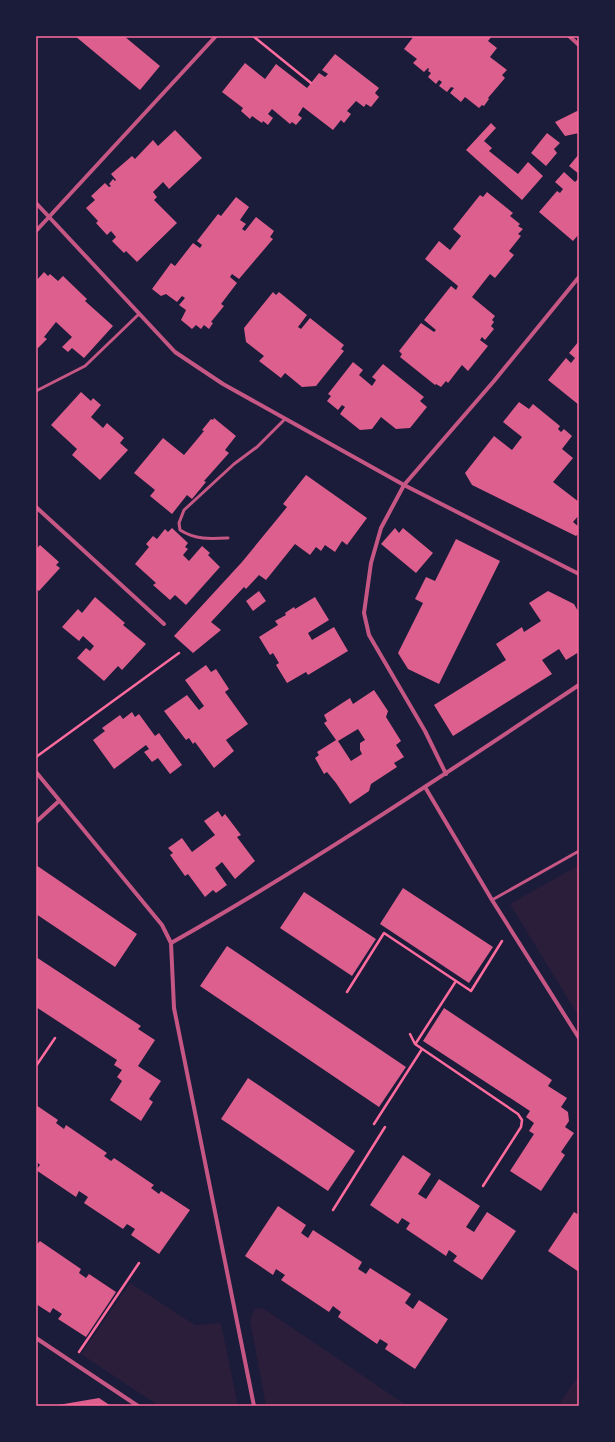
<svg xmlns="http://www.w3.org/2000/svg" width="615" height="1442" font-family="'Times New Roman',serif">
	<rect width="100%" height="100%" fill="#1b1b3a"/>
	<path fill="#2a1e3b" d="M579,865V1017L510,904Z
		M130,1283L195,1325L221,1323L238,1406H159L81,1354Z
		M263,1308L406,1405L407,1406H266L250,1321L254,1309Z
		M579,1375V1406H559L561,1401Z"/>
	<path fill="#dd5f8e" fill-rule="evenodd" d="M75,36H124L160,66L140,90Z
		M414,36H492L488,41L497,48L490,57L507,70L502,75L505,78L488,98L489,99L484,106L482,105L479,108L465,97L461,102L450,93L454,88L451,87L447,92L439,86L442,82L439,80L436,84L428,77L431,73L428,71L429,69L428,68L424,72L413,63L417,59L404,49Z
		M335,54L379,88L375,93L379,97L371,107L366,104L364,107L356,101L347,111L351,114L344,123L341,120L333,130L303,107L298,115L302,118L296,125L292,122L290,124L272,109L268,114L273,118L268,125L263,121L262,123L252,116L250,119L241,111L243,108L222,92L245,63L265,79L276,64L307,88L319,73L325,77L328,74L322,70Z
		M577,111L579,114V133L565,136L555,122Z
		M491,123L496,128L484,141L492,148L489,151L518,174L528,162L543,176L522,200L466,150Z
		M175,130L202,158L169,189L163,182L153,192L157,197L154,200L177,223L137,262L126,251L124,253L112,241L116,237L111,231L107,235L96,223L98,221L86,208L95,200L91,196L105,183L109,187L111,186L109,184L113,179L115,181L116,180L111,174L132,156L135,159L153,140L158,146Z
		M547,133L560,143L554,149L557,153L546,166L531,153Z
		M579,154V174L569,166Z
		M564,172L575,182L578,179L579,180V234L573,241L539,212L557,191L560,193L563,189L555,182Z
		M487,192L513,213L510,216L520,224L518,226L523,229L518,234L521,236L509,251L514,255L495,278L490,274L472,297L495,316L492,320L494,322L491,326L494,329L485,340L482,337L480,340L488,346L468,371L462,365L448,383L446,381L441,387L436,384L435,385L400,357L402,354L399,351L421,323L434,332L436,330L424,320L451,286L456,290L458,286L425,259L439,241L450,250L461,236L453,229L480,195L483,197Z
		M236,197L249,207L240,220L246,224L242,229L245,231L256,217L274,231L270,237L273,239L239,279L232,274L230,277L237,283L221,304L224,306L211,322L213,323L209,329L204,325L201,329L196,325L192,329L181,320L186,310L179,305L185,298L182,296L177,302L166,294L161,296L152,289L171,263L175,266L193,243L200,248L202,245L197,241L218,214L221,216Z
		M44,272L48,276L50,274L58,281L63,276L87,299L85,301L113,326L84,358L72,348L68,352L62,347L72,337L56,322L44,337L47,339L38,348L36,346V281Z
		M273,292L276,295L279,292L307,315L298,327L301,329L310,318L344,345L341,349L344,351L316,386L302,387L285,373L281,378L259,361L264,356L246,342L244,328Z
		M579,341V405L548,380L566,358L571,363L575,358L569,353Z
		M353,362L363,370L359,375L372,386L376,380L372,377L383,364L424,397L420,401L427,407L410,428L396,429L381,417L372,429L360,430L340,414L345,407L342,405L338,410L327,401L331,396L328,394Z
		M81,392L91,401L93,398L101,405L91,417L103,428L107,423L124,438L120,443L128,450L100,480L72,455L77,449L51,425Z
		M519,402L529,409L533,404L560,426L558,429L561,432L564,429L572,436L562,449L573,458L553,482L579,502V515L573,522L579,527V533L576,536L472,485L465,473L494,436L512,450L522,437L503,422Z
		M214,418L236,436L225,450L229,453L204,481L206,482L192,499L187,495L172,514L150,496L155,490L134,473L163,438L184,455L204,431L202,430L211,419L213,420Z
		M306,475L367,518L347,545L342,541L335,552L325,545L321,551L316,547L310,555L295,544L266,580L259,575L246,589L244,587L211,622L221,630L193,653L174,636L242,562L287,507L283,504Z
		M172,528L188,543L185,547L188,549L183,555L189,561L202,546L210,553L208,555L220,567L186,605L175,595L170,600L153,585L156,583L135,564L149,547L146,544L153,536L157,539L165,529L168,532Z
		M395,528L399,533L403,528L433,553L416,573L381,544Z
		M456,539L500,561L439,684L408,669L398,653L423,603L415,599L426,577L435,581Z
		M40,545L59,562L56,565L60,568L39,591L36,589V549Z
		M259,591L266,601L253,611L246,601Z
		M548,591L574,604L579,613V652L566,660L559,649L542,660L552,674L453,736L434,705L506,660L496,644L522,627L524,632L541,621L529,603Z
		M95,597L125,623L123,625L146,644L122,670L118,666L104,681L77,658L86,648L90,651L94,646L83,636L79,641L62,627L78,609L82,613Z
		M315,597L329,620L308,633L312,640L334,627L348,651L308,675L306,672L287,683L276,665L279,663L273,653L270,655L259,637L278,625L275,621L286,615L285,613L294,607L295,609Z
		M206,665L211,672L216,669L229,689L225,692L248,724L226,740L234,751L214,768L195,742L193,744L189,738L186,740L164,711L187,695L199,710L204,706L185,680Z
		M374,690L388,711L386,717L401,741L396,745L404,757L394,763L397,767L371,784L369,791L350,804L336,783L327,772L324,774L315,758L319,755L317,752L336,740L324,723L327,721L324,715L350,698L353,704ZM358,729L365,740L360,743V750L362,754L351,761L338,741Z
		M132,712L135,717L139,714L155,736L159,733L182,765L170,774L158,758L152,762L144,752L149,749L146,745L114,769L93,740L105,731L102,728L120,715L123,719Z
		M218,811L222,817L225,814L241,835L237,837L255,861L235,879L222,862L215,868L227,885L216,893L213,890L205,897L188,874L185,876L170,855L173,853L168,848L182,838L192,852L215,835L204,821Z
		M36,865L137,934L115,967L36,914Z
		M403,888L493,947L469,983L380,924Z
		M304,892L376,939L352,976L280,928Z
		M227,946L406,1067L379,1107L200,986Z
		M36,957L141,1026L138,1029L155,1040L138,1066L161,1081L149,1099L153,1102L141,1121L110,1100L122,1081L117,1077L122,1070L114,1065L117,1060L36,1007Z
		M444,1008L552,1080L548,1086L567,1098L561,1107L568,1112L569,1121L565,1127L574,1133L561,1152L565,1155L541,1191L510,1171L534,1134L529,1131L534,1123L526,1117L530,1111L423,1041Z
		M248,1078L355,1151L328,1191L221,1119Z
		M36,1105L58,1120L56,1123L64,1129L66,1125L107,1153L104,1156L111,1161L114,1158L154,1185L151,1188L159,1194L161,1191L190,1210L159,1254L131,1235L135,1229L127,1224L123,1229L84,1203L88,1197L79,1191L76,1197L36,1170L40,1165L36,1161Z
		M403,1155L431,1174L418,1194L426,1199L439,1179L480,1206L466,1227L474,1232L487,1212L516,1231L482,1280L453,1261L457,1256L449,1250L446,1256L406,1229L410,1223L402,1218L398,1224L370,1205Z
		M278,1206L306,1225L301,1233L308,1238L313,1230L362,1262L358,1269L366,1274L370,1268L411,1294L405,1303L413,1309L419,1300L448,1319L415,1369L385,1349L388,1344L380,1339L377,1344L338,1317L341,1312L333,1306L329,1312L281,1280L285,1275L276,1269L273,1275L245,1256Z
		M574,1212L579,1215V1272L548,1251Z
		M40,1241L81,1269L79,1273L86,1278L89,1274L116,1292L86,1337L58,1319L62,1314L53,1308L50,1313L36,1304V1245Z
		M99,1398L111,1406H58V1405Z"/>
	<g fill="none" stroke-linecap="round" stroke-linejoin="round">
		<path stroke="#ff6b9d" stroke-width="2.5" d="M253,36L311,83
			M36,757L179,653
			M347,992L384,933L471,991L502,941
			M410,1034L415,1044L518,1114L522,1120L521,1127L483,1186
			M416,1043L456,981
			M36,1066L55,1038
			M374,1124L422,1049
			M333,1210L385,1127
			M79,1352L139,1263"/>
		<path stroke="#c65784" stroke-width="3" d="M36,391L85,366L139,314
			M228,538C210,539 196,540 180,530L179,523L184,510L234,464L257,447L285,419
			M492,900L579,851"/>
		<path stroke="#c65784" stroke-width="4" d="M569,36L579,45
			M36,203L175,352L223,384L404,485L579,574
			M36,231L216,36
			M36,507L164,624
			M36,772L162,925L171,943L174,1008L254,1406
			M446,774L425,731L369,635L364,613L371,563L381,528L404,485L494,381L579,277
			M425,787L492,900L579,1038
			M36,822L59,801
			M171,943C311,864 445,774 579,685
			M36,1338L138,1406"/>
	</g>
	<rect width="615" height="1442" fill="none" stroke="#1b1b3a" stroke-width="74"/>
	<rect x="37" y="37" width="541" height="1368" fill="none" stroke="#ff6b9d" stroke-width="1.5"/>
</svg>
